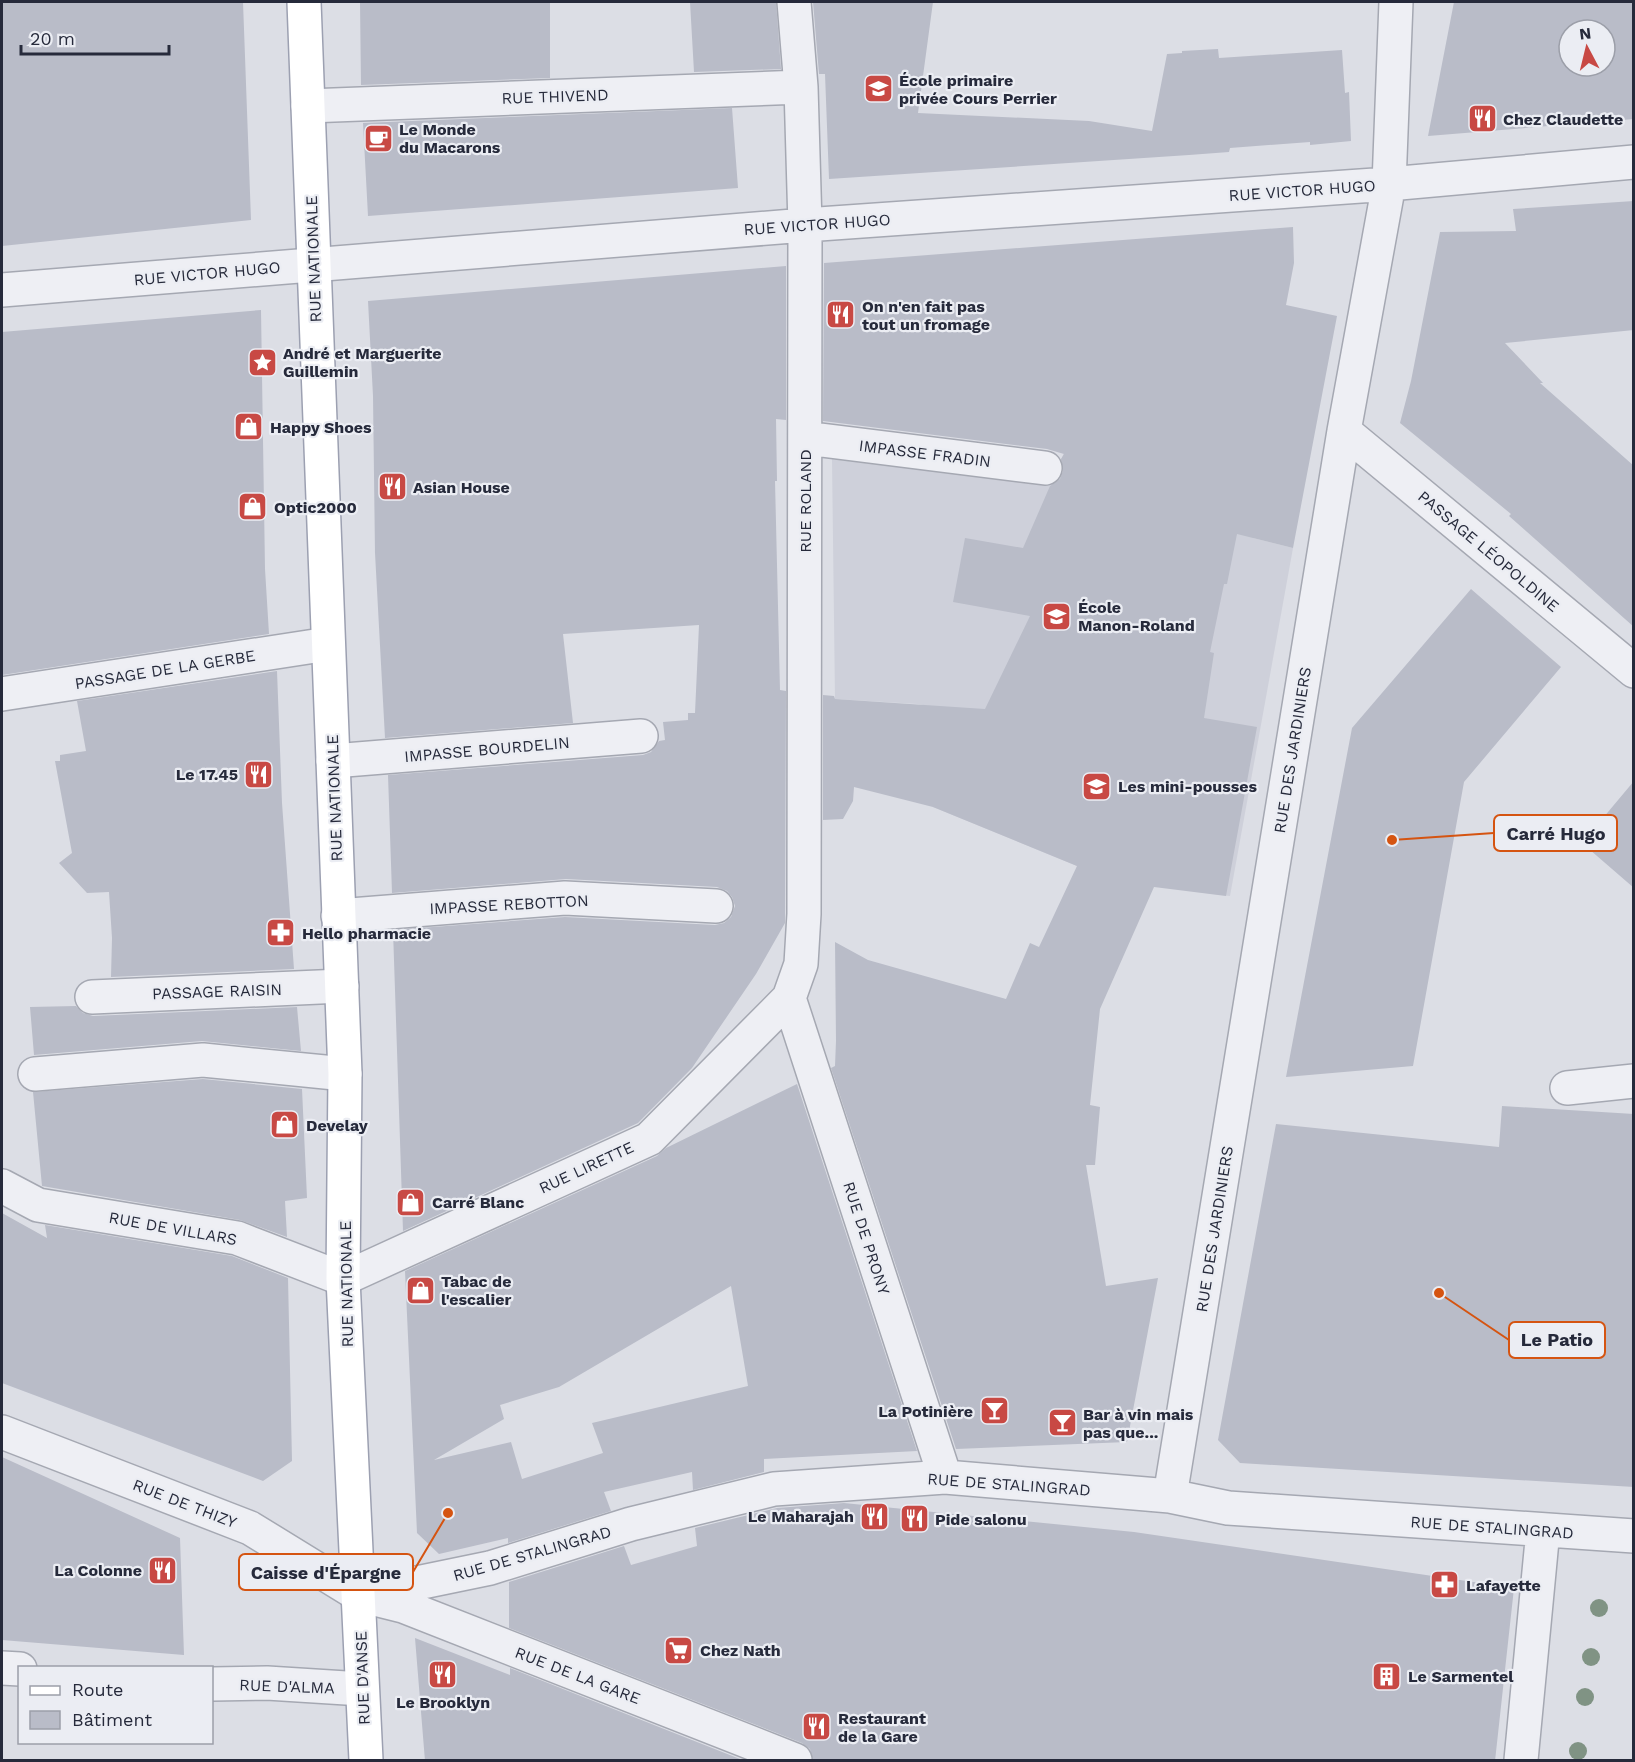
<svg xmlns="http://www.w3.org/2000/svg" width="1635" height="1762" font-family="'Work Sans',sans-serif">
	<rect width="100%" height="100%" fill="#dcdee5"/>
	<path fill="#ced0da" d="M1064,453L1261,504L1253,538L1293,548L1230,896L1198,892L1077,866L933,807L981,716L918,704L835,699L832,459L1050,485Z"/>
	<path fill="#b9bcc8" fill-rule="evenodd" d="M2,2H243L251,220L2,246Z
		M360,2H550V78L361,85Z
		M690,2H776L781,69L694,72Z
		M813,2H933L918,113L1089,121L1152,131L1167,54L1182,53V51L1218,49L1219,58L1342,50L1345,93L1349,92L1351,141L1310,145V142L1230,148L1229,152L1189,155L829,179L825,74H819Z
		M1454,2H1634V119L1428,136ZM1569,30H1605V66H1569Z
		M732,108L738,188L368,216L363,123Z
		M1634,201V330L1505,343L1543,383H1540L1634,466V627L1509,516L1511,514L1400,423L1411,381L1440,232L1516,231L1513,209Z
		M1293,227L1294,263L1286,305L1337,316L1293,548L1237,534L1227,584H1224L1210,652L1214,653L1204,718L1257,727L1226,896L1154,887L1100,1009L1090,1105L1100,1107L1095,1165H1086L1106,1286L1158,1278L1127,1442L956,1449L831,1068L835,1066L836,1041L835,942L868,960L1006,999L1030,943L1039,947L1077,866L933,807L854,787L853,801L843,819L823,820V695L834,696L835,699L985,709L1030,616L953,602L965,538L1023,548L1050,486L1060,479L1063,471L1061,459L1064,454L1047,449L823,421L824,263Z
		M786,266V420L776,419L777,481H775L780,690L786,691L785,923L756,974L692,1068L638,1123L403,1231L393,930L565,917L715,925L724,923L731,917L735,906L732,897L727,891L717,887L566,879L392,893L388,775L643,755L651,752L659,741L665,740L663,722L688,720V713H695L699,625L563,634L573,723L385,738L375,553L373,396L368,301Z
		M261,310L265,569L269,634L2,675V332Z
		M1471,589L1561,667L1464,782L1413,1066L1286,1077L1352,728Z
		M277,671L282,803L294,969L111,977L112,938L109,892L87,893L59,863L72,853L55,761H60V755L86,751L77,701Z
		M1634,781V888L1582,843Z
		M76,1006L83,1013L93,1016L297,1007L301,1051L202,1041L34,1055L30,1007Z
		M203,1079L302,1089L307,1198L285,1201L287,1237L240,1220L42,1186L33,1092Z
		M797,1084L917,1451L764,1459V1472L693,1490L692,1472L604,1492L611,1511L508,1543V1538L439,1554L417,1533L405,1271L657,1156L666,1148ZM731,1286L748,1386L592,1423L603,1453L522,1479L511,1442L434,1460L504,1419L500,1405L559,1387Z
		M1502,1106L1634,1114V1487L1240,1463L1218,1440L1276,1124L1499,1147Z
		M2,1213L47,1238L45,1225L232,1256L288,1278L292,1461L263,1481L2,1383Z
		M2,1457L180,1538L184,1655L2,1640Z
		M844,1503L1134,1532L1514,1588L1495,1761H813L810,1749L802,1743L509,1628V1582L624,1546L631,1565L697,1546L695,1528L777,1508Z
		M415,1638L510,1675V1668L745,1761H425Z"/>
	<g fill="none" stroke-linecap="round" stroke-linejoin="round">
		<defs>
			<path id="minor" d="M308,106L801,87
				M2,290L805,225L1389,184L1634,162
				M1344,431L1634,671
				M805,438L1045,468
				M2,694L328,644
				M333,761L641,736
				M338,916L565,898L716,906
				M92,997L342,986
				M789,998L945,1477
				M35,1074L203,1060L345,1074
				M1567,1088L1634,1081
				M2,1186L38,1205L237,1238L343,1279L649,1139L789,998L801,964L804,914L805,225L801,87L794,2
				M2,1432L250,1528L359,1595L403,1606L795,1760
				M1170,1496L1344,431L1389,184L1396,2
				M359,1595L490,1568L631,1524L774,1489L945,1477L1170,1496L1228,1508L1634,1536
				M2,1668L20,1669
				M212,1684L267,1683L362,1689
				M1521,1760L1543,1530"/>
			<path id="major" d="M304,2L345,1074L343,1279L366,1760"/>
		</defs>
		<use href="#minor" stroke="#a5a8b2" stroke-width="36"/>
		<use href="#major" stroke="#9ca0b1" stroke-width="36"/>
		<use href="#minor" stroke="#eeeff4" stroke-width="33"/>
		<use href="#major" stroke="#fff" stroke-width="33"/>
	</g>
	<g fill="#809384">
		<circle cx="1599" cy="1608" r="9"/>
		<circle cx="1591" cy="1657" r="9"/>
		<circle cx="1585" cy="1697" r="9"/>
		<circle cx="1578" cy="1751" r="9"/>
	</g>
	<defs>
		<symbol id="school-square" viewBox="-11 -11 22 22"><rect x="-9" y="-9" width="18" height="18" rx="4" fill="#c84944" stroke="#ebedf3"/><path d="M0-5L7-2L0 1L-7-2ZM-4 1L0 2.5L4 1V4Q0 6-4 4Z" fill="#fff"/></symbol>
		<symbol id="restaurant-square" viewBox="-11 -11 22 22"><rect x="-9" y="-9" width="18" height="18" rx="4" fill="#c84944" stroke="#ebedf3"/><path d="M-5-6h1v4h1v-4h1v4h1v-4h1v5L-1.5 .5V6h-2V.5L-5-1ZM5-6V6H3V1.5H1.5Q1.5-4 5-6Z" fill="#fff"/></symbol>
		<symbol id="cafe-square" viewBox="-11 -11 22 22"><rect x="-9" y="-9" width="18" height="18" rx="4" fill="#c84944" stroke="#ebedf3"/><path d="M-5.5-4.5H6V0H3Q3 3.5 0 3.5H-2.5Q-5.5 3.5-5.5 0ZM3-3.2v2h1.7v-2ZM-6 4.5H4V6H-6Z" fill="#fff"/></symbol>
		<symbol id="sight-square" viewBox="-11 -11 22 22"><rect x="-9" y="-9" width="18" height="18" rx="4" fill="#c84944" stroke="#ebedf3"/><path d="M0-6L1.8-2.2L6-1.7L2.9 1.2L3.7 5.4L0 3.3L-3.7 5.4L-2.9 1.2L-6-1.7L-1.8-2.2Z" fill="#fff"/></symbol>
		<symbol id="shop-square" viewBox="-11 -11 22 22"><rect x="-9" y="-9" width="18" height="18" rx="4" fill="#c84944" stroke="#ebedf3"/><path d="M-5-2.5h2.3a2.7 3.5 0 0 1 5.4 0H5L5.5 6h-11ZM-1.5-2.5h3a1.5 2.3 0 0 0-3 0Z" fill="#fff"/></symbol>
		<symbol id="pharmacy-square" viewBox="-11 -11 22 22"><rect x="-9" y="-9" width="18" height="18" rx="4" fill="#c84944" stroke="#ebedf3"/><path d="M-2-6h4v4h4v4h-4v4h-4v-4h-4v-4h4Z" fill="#fff"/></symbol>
		<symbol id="bar-square" viewBox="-11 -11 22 22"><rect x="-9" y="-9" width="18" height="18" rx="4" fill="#c84944" stroke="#ebedf3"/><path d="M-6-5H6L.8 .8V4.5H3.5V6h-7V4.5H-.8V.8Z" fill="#fff"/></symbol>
		<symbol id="supermarket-square" viewBox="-11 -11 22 22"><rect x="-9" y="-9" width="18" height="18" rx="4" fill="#c84944" stroke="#ebedf3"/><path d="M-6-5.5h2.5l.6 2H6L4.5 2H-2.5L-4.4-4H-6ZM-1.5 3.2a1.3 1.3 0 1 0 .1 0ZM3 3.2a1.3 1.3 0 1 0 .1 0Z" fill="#fff"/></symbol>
		<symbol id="building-square" viewBox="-11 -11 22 22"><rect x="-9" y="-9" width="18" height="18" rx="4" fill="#c84944" stroke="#ebedf3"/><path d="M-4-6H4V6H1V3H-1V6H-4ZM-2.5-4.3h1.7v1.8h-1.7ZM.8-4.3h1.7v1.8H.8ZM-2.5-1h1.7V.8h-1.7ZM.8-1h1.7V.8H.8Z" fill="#fff"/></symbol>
	</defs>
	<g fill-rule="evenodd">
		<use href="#school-square" x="862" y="72" width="33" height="33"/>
		<use href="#restaurant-square" x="1466" y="102" width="33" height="33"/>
		<use href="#cafe-square" x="362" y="122" width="33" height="33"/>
		<use href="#restaurant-square" x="824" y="298" width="33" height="33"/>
		<use href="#sight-square" x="246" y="346" width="33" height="33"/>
		<use href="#shop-square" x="232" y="410" width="33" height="33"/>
		<use href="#restaurant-square" x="376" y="470" width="33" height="33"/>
		<use href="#shop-square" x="236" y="490" width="33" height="33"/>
		<use href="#school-square" x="1040" y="600" width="33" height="33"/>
		<use href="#restaurant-square" x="242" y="758" width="33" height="33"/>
		<use href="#school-square" x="1080" y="770" width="33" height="33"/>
		<use href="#pharmacy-square" x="264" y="916" width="33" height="33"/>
		<use href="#shop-square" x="268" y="1108" width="33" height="33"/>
		<use href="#shop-square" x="394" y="1186" width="33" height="33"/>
		<use href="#shop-square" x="404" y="1274" width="33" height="33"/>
		<use href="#bar-square" x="978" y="1394" width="33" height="33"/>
		<use href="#bar-square" x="1046" y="1406" width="33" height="33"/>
		<use href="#restaurant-square" x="858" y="1500" width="33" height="33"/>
		<use href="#restaurant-square" x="898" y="1502" width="33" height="33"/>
		<use href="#restaurant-square" x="146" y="1554" width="33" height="33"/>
		<use href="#pharmacy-square" x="1428" y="1568" width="33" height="33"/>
		<use href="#supermarket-square" x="662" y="1634" width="33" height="33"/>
		<use href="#restaurant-square" x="426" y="1658" width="33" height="33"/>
		<use href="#building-square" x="1370" y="1660" width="33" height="33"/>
		<use href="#restaurant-square" x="800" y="1710" width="33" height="33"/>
	</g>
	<g text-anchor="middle" stroke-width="4.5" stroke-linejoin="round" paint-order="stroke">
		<g font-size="16" font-weight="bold" fill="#262a3b" stroke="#ebedf3" text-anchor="start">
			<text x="899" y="86">École primaire<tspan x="899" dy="18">privée Cours Perrier</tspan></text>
			<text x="1503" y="125">Chez Claudette</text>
			<text x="399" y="135">Le Monde<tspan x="399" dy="18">du Macarons</tspan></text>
			<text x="862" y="312">On n'en fait pas<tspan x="862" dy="18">tout un fromage</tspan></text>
			<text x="283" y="359">André et Marguerite<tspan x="283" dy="18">Guillemin</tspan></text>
			<text x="270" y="433">Happy Shoes</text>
			<text x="413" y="493">Asian House</text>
			<text x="274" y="513">Optic2000</text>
			<text x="1078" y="613">École<tspan x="1078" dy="18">Manon-Roland</tspan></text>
			<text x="238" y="780" text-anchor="end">Le 17.45</text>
			<text x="1118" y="792">Les mini-pousses</text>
			<text x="302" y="939">Hello pharmacie</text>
			<text x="306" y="1131">Develay</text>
			<text x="432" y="1208">Carré Blanc</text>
			<text x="441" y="1287">Tabac de<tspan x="441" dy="18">l'escalier</tspan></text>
			<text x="973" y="1417" text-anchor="end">La Potinière</text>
			<text x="1083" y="1420">Bar à vin mais<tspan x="1083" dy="18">pas que...</tspan></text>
			<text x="854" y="1522" text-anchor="end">Le Maharajah</text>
			<text x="935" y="1525">Pide salonu</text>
			<text x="142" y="1576" text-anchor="end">La Colonne</text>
			<text x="1466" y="1591">Lafayette</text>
			<text x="700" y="1656">Chez Nath</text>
			<text x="1408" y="1682">Le Sarmentel</text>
			<text x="443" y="1708" text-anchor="middle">Le Brooklyn</text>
			<text x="838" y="1724">Restaurant<tspan x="838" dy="18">de la Gare</tspan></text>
		</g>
		<g font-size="16" fill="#262a3b" stroke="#ebedf3">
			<text transform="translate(555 96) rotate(-2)" y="6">RUE THIVEND</text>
			<text transform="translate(1302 190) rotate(-4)" y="6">RUE VICTOR HUGO</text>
			<text transform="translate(817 224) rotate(-4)" y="6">RUE VICTOR HUGO</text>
			<text transform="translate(313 259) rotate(-92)" y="6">RUE NATIONALE</text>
			<text transform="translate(207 273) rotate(-5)" y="6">RUE VICTOR HUGO</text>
			<text transform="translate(925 453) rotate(7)" y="6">IMPASSE FRADIN</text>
			<text transform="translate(805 501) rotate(-90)" y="6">RUE ROLAND</text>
			<text transform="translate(1489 551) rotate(40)" y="6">PASSAGE LÉOPOLDINE</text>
			<text transform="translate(165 669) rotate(-9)" y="6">PASSAGE DE LA GERBE</text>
			<text transform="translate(487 749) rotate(-5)" y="6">IMPASSE BOURDELIN</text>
			<text transform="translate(1292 750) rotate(-81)" y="6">RUE DES JARDINIERS</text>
			<text transform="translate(334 798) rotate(-92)" y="6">RUE NATIONALE</text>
			<text transform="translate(509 904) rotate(-3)" y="6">IMPASSE REBOTTON</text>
			<text transform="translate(217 991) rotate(-2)" y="6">PASSAGE RAISIN</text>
			<text transform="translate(586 1167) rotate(-25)" y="6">RUE LIRETTE</text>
			<text transform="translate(173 1228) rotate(10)" y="6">RUE DE VILLARS</text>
			<text transform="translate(1214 1229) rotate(-81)" y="6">RUE DES JARDINIERS</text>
			<text transform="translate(867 1238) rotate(72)" y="6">RUE DE PRONY</text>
			<text transform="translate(346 1284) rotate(-91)" y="6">RUE NATIONALE</text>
			<text transform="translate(1009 1484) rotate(4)" y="6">RUE DE STALINGRAD</text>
			<text transform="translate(185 1503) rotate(21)" y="6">RUE DE THIZY</text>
			<text transform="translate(1492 1527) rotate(4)" y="6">RUE DE STALINGRAD</text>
			<text transform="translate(532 1553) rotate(-16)" y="6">RUE DE STALINGRAD</text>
			<text transform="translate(578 1675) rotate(21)" y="6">RUE DE LA GARE</text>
			<text transform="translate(362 1678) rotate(-92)" y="6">RUE D'ANSE</text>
			<text transform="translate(287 1686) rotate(2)" y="6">RUE D'ALMA</text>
		</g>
	</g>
	<path fill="none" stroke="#d55411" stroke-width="2" d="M1392 840L1494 833M1439 1293L1509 1340M448 1513L413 1572"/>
	<g fill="#d55411" stroke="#ebedf3" stroke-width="2">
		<circle cx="1392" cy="840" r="6"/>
		<circle cx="1439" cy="1293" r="6"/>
		<circle cx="448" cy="1513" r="6"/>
	</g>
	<g fill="#ebedf3" stroke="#d55411" stroke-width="2">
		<rect x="1494" y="815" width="123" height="36" rx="6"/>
		<rect x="1509" y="1322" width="96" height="36" rx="6"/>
		<rect x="239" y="1554" width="174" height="36" rx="6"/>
	</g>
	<g font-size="18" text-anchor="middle" font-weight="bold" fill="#262a3b">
		<text x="1556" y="840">Carré Hugo</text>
		<text x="1557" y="1346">Le Patio</text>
		<text x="326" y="1579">Caisse d'Épargne</text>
	</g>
	<rect width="1635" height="1762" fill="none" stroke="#262a3b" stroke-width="6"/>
	<rect x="18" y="1666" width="195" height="78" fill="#ebedf3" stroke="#9c9fa9" stroke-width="1.5"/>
	<rect x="30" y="1686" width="30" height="9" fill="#ffffff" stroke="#9c9fa9" stroke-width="1.5"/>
	<text x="72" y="1696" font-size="18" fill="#262a3b">Route</text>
	<rect x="30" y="1711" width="30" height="18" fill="#b9bcc8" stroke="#9c9fa9" stroke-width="1.5"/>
	<text x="72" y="1726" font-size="18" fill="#262a3b">Bâtiment</text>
	<g transform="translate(1587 48) rotate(353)"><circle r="28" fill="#ebedf3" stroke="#9c9fa9" stroke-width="1.5"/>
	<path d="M0-4.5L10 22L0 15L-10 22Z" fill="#c84944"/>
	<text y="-9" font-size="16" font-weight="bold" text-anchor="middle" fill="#262a3b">N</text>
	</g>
	<path d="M21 45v9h148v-9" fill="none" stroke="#262a3b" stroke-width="3"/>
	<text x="30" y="45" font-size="18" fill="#262a3b" stroke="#ebedf3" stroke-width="4.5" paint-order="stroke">20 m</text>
</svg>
